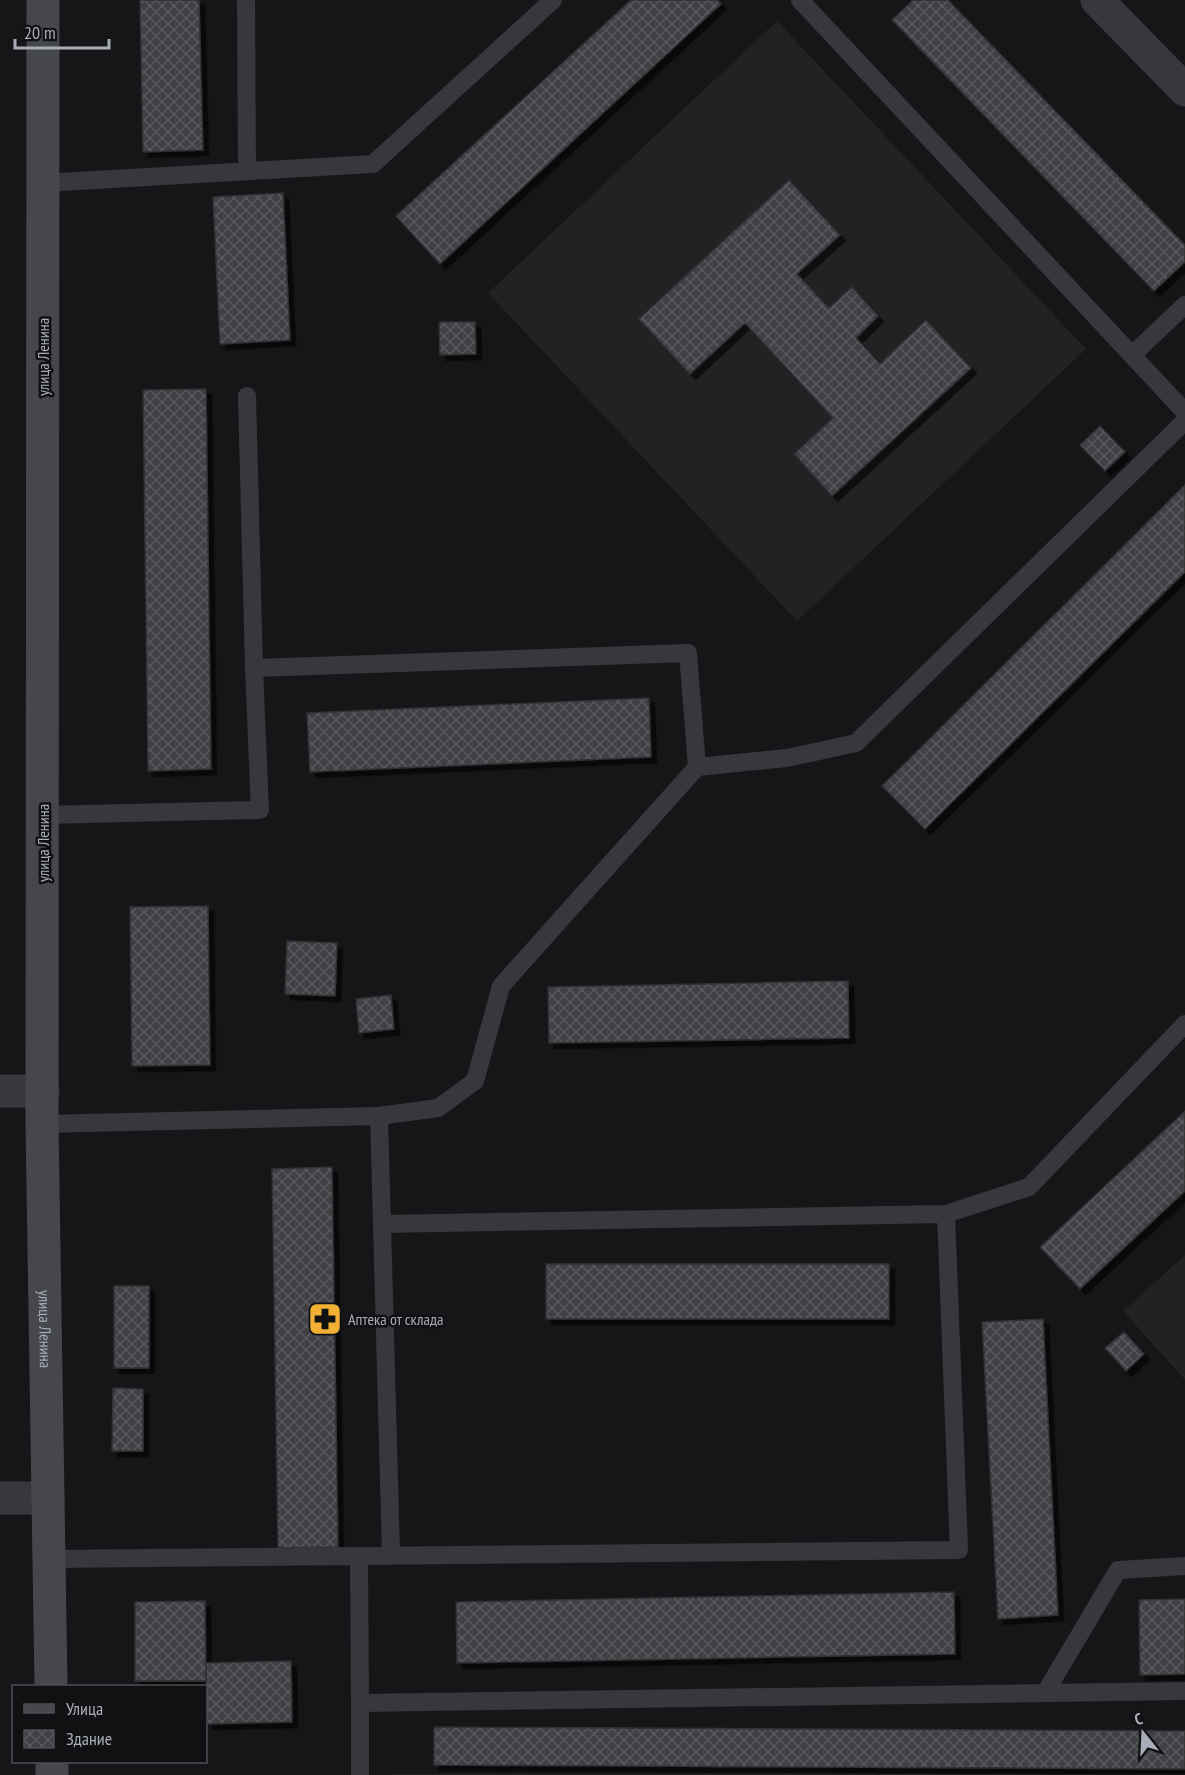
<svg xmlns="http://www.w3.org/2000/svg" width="1185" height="1775" font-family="'PT Sans Narrow',sans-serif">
	<defs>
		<pattern id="building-cross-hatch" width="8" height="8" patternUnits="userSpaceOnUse" patternTransform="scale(1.5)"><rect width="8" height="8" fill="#404145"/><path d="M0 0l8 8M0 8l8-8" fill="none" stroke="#595a5e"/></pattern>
		<filter id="shadow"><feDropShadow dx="5.5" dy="5.5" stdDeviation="0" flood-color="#0009"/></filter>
	</defs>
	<rect width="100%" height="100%" fill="#161618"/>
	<path fill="#222225" d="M777,21L1086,349L797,621L488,293Z
		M1185,1255V1380L1123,1311Z
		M1185,1773V1775H393V1774Z"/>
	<path fill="url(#building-cross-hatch)" stroke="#303034" stroke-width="1.5" filter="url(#shadow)" d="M140,0H199L203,150L143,152Z
		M631,0H717L721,4L440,264L396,216Z
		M913,0H948L1185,245V262L1154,291L892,20Z
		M789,180L840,235L797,274L829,308L852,287L878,316L856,338L880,364L926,320L971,368L832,496L794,454L833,418L745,323L690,374L639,319Z
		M283,193L290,340L220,344L213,197Z
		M439,322H475L476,354L440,355Z
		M206,389L211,769L148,771L143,390Z
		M1100,426L1125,452L1105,471L1080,445Z
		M1185,485V572L925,829L882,786Z
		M649,698L651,757L310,772L307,713Z
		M208,906L210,1065L132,1066L130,907Z
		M287,941L337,943L335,996L285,994Z
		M848,981L849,1038L549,1043L548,987Z
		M391,995L394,1029L359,1033L356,999Z
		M1185,1111V1191L1080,1289L1040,1247Z
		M332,1167L338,1547L278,1548L272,1169Z
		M546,1264H889V1319H546Z
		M114,1286H149V1368H114Z
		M1043,1319L1058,1615L998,1619L982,1322Z
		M1124,1332L1144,1354L1126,1371L1105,1348Z
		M113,1388L143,1389V1451H112Z
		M954,1592L955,1654L457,1663L456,1602Z
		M1185,1599V1674L1140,1675L1139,1600Z
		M205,1601L206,1681H135V1602Z
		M291,1661L292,1722L207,1724L206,1663Z
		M434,1727L1185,1731V1769L434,1765Z"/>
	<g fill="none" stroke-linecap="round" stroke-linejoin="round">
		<path stroke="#37383d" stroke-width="18" d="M246,0L247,171
			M800,0L1185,412
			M43,183L373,164L553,0
			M1132,355L1185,305
			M247,396L254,668L688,653L697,767
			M43,815L260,810L254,668
			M42,1124L379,1116
			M946,1214L382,1224L379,1116L438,1108L475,1081L501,986L697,767L787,758L856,743L1185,421
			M382,1224L391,1555
			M359,1556L360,1703
			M49,1559L959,1550L946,1214L1029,1187L1185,1024
			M1045,1693L1118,1570L1185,1566
			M360,1775V1703L1185,1691"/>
		<path stroke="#37383d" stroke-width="33" d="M1097,0L1185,90
			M0,1091H43
			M0,1498H48"/>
		<g stroke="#45474d" stroke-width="33">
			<path id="s1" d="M43,0L42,1124L51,1686"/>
			<path d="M52,1762V1775"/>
		</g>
	</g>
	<defs>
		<symbol id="pharmacy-square" viewBox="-11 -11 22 22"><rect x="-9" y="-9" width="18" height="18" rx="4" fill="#f2b134" stroke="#111113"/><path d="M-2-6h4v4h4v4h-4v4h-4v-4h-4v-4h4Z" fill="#111"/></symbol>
	</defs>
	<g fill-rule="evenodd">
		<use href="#pharmacy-square" x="306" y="1300" width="38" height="38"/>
	</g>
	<g text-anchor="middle" stroke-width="5" stroke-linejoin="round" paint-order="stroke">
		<g font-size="16" fill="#a8adb8" stroke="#111113">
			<text transform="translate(43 357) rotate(-90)" y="6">улица Ленина</text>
			<text transform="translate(43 843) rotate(-90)" y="6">улица Ленина</text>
			<text dy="6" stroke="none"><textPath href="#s1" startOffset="1329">улица Ленина</textPath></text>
		</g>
		<g font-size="16" fill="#a8adb8" stroke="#111113" text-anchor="start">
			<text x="348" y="1325">Аптека от склада</text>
		</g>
	</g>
	<rect x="12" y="1685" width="195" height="78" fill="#111113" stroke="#4d4f55" stroke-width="1.5"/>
	<rect x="24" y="1704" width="30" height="9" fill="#45474d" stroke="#4d4f55" stroke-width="1.5"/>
	<text x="66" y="1715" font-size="18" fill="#a8adb8">Улица</text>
	<rect x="24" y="1730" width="30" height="18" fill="url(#building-cross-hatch)" stroke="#4d4f55" stroke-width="1.5"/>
	<text x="66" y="1745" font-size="18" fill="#a8adb8">Здание</text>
	<g transform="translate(1143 1733) rotate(342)" stroke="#111113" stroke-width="4.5" paint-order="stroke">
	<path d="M0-4.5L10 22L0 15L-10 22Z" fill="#a8adb8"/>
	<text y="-9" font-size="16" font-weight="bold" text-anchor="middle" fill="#a8adb8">С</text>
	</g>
	<path d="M15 39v9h94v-9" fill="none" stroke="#a8adb8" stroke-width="3"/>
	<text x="24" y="39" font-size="18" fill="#a8adb8" stroke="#111113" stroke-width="4.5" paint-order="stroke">20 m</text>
</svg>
